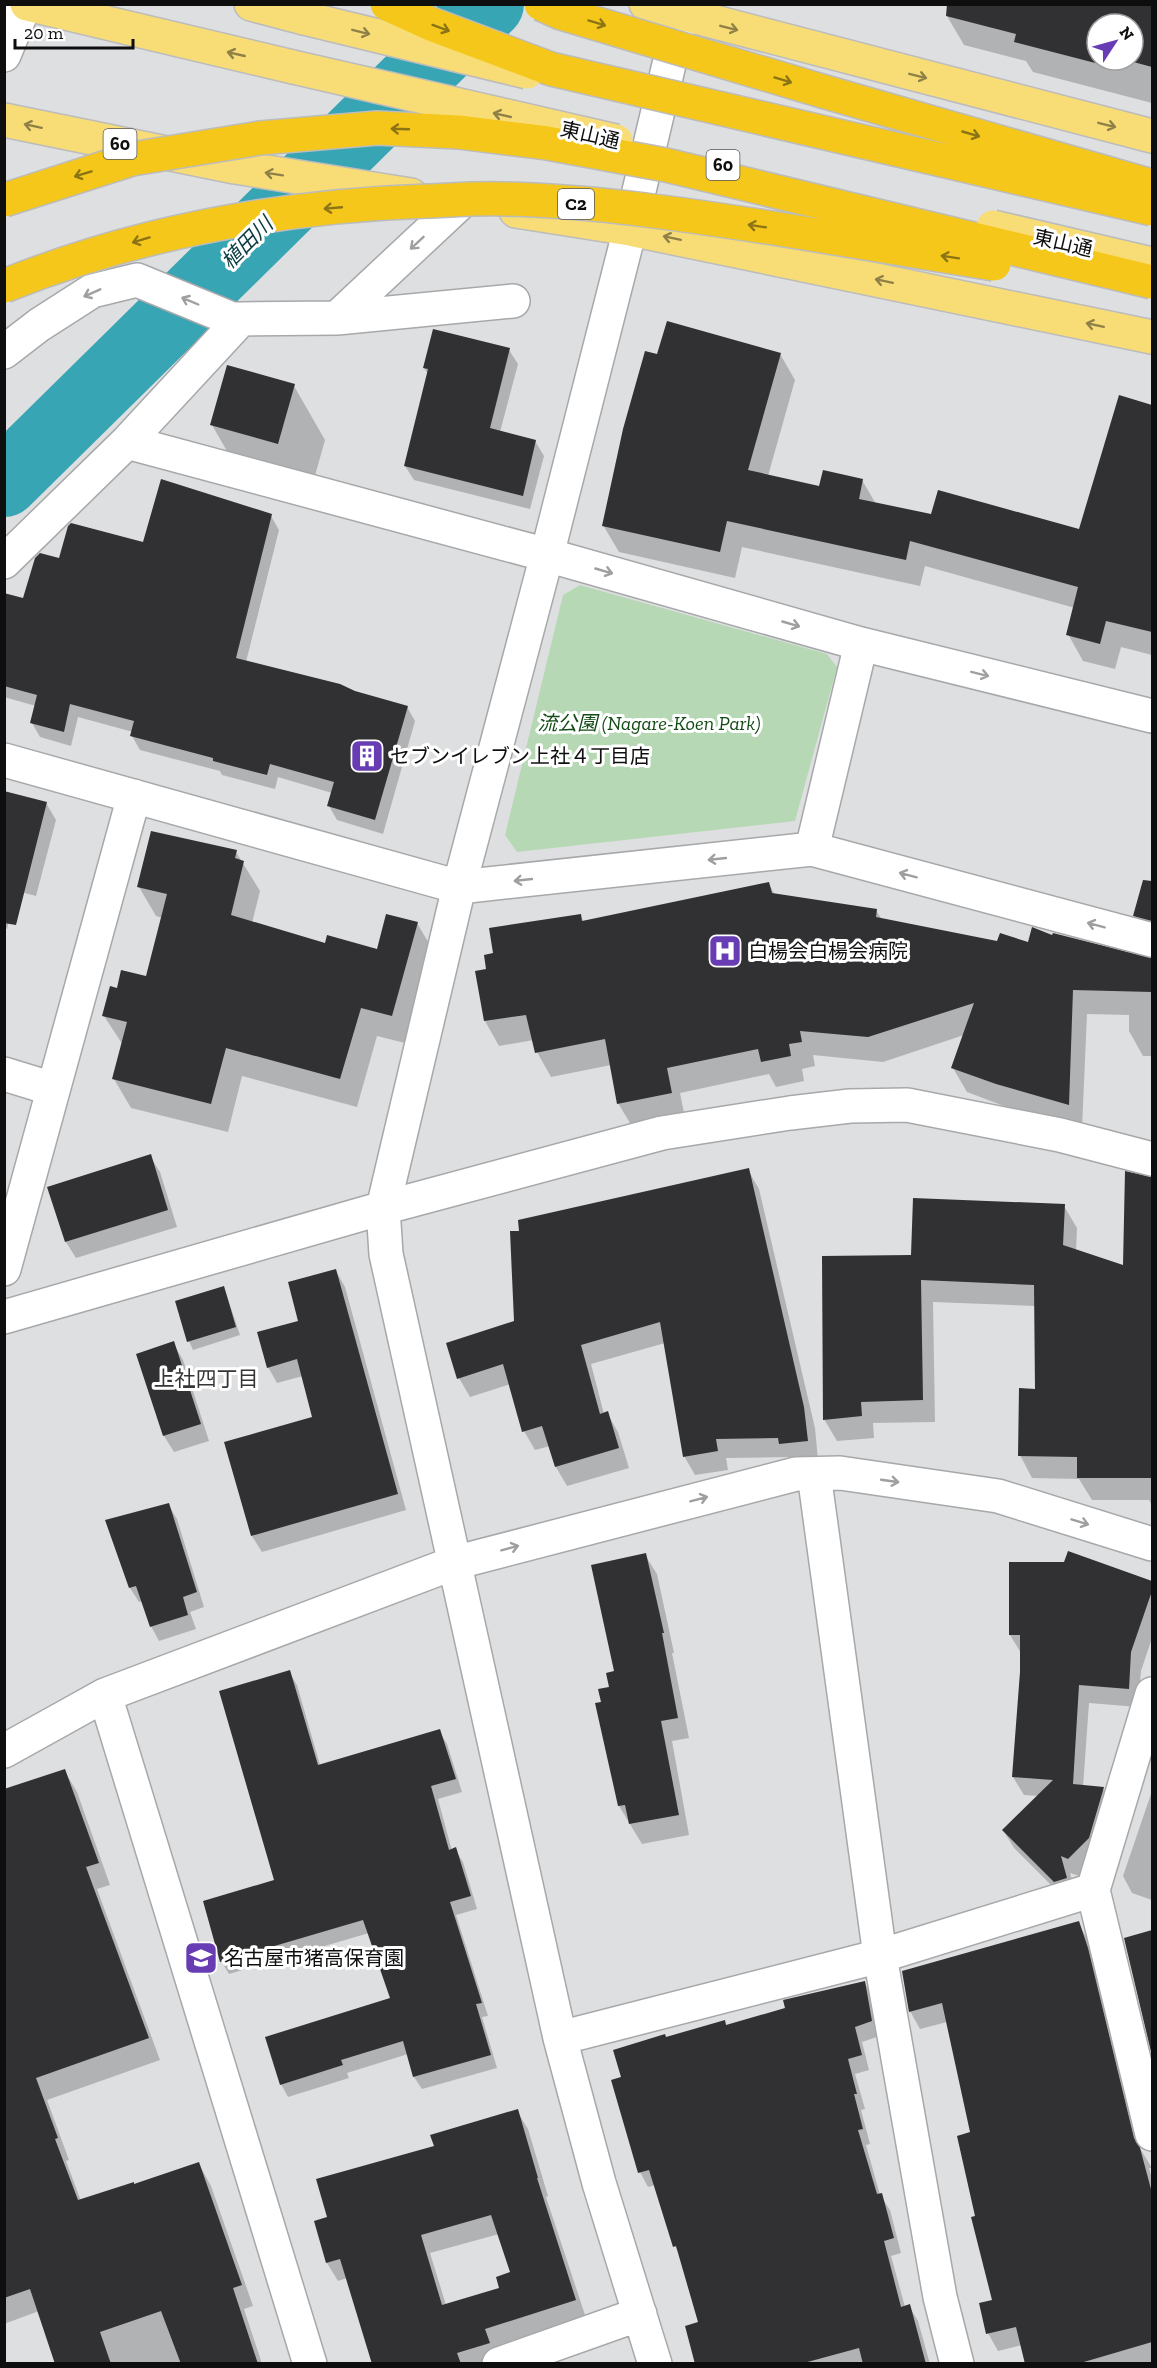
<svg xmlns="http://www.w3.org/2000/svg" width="1157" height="2368" font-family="'Zilla Slab','Noto Sans JP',serif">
	<rect width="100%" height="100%" fill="#dedfe1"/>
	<path fill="#b7d8b5" d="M580,585L827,654L837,667L795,821L517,852L505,835L563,595Z"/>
	<path fill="#0003" fill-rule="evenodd" d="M950,4H1152V103L1033,72L1026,61L964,45L947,16ZM1097,24H1133V60H1097Z
		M509,350L518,364L500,432L535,441L544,456L530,509L414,480L405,466L428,374L424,368Z
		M780,354L795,380L768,476L820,488L862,480L876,504L932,516L1080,531L1120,397L1152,407V655L1121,647L1115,669L1083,661L1068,634L1075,608L925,566L920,586L742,547L735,578L619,552L603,525L658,356Z
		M294,386L325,440L309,497L243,479L212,425Z
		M271,516L279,530L246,662L407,707L415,721L383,834L337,820L329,806L332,793L278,777L275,789L222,775L220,771L140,750L132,736L133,732L78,717L71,746L40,737L32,723L36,706L4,697V595L24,600L60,559L144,544Z
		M4,793L46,803L56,820L36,896L17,891L7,929L4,928Z
		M236,852L260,891L252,923L327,944L378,951L417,923L434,952L409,1044L377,1036L357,1107L242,1076L228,1132L131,1108L114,1079L123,1045L104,1016L118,990L147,978L163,918L156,916L139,887Z
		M1144,880L1152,883V927L1139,923L1135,915Z
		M769,884L775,895L876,910L882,920L998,943H1029L1053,937L1152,960V1056H1143L1129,1031V1015L1087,1014L1082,1129L1012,1109L967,1092L953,1068L964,1035L883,1062L813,1055L815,1066L802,1069L804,1081L776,1087L769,1074L680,1093L685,1118L633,1128L618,1103L611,1065L551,1077L537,1052L534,1040L499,1046L485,1021L477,972L488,970L495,955L580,915L584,922Z
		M150,1156L160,1172L177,1227L76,1258L66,1242Z
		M748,1170L759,1189L815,1428L818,1460L792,1462L788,1457L726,1458L728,1470L695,1475L684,1456L665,1343L591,1364L604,1414L607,1413L618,1432L629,1468L567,1486L556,1467L550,1446L535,1450L524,1431L511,1384L470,1397L459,1378L516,1322L520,1232Z
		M1150,1190H1152V1505L1149,1500H1092L1079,1479L1032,1478L1020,1455L1037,1390L1036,1306L933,1302L935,1422L873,1423L874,1438L837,1441L824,1419L913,1257L1064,1206L1077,1228L1076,1251L1124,1267Z
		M336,1271L345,1287L406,1510L262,1552L252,1536L313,1418L303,1376L277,1383L268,1367Z
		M223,1288L227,1296L240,1335L193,1350L189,1341L177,1302Z
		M173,1343L183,1360L209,1441L174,1452L164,1436L138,1355Z
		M168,1504L177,1519L204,1607L190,1612L196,1629L159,1641L151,1626L143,1601L139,1602L130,1588L107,1521Z
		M1069,1552L1152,1582V1638L1141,1671L1138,1707L1089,1703L1083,1787L1103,1789L1114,1807L1099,1857L1079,1876L1070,1873L1077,1897L1066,1900L1014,1848L1003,1830L1039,1796L1024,1795L1013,1777L1021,1672V1653L1010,1635L1065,1564Z
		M645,1555L657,1574L674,1653H672L689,1738L672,1741L689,1835L642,1844L619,1806L602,1703L611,1688L616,1672Z
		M289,1672L297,1685L320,1765L439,1731L447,1744L462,1792L438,1799L452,1851L455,1849L463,1862L477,1909L456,1915L488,2016L482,2017L497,2068L422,2089L414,2077L408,2054L347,2073L349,2078L288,2097L281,2084L392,1999L369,1933L229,1974L221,1961L276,1881Z
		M64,1770L77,1792L110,1885L97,1889L160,2060L47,2100L69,2160L66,2161L81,2201L134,2186L199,2164L211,2186L253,2306L244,2309L262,2364H57L39,2311L4,2324V2262Z
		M1152,1791V1900L1132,1893L1123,1876Z
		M1078,1923L1088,1940L1097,1967L1141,2150L1152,2168H1149L1152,2179V2364H1027L1022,2345L998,2351L988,2333L993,2301L977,2217L972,2134L947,2022L920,2029L910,2011Z
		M1152,1932V2050L1126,1939Z
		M865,1983L873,1998L880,2036L862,2042L869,2070L855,2074L865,2109L861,2110L870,2144L866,2145L880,2195L890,2210L901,2253L891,2256L905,2307L909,2306L918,2321L930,2364H697L700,2323L681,2257L675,2246L655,2185L648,2187L640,2172L623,2078L666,2038L727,2027Z
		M517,2111L528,2129L548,2196L546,2197L586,2318L494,2347L500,2364H374L347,2278L338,2281L327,2263L329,2218L436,2147ZM499,2234L512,2272L501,2289L446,2305L430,2253Z"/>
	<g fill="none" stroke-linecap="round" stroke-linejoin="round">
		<path stroke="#37a5b3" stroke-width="70" d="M4,482L489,4"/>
	</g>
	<path fill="#313032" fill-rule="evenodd" d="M947,4H1152V67L1126,60H1133V24H1097V60H1104L1103,65L1014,42L1016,34L946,16Z
		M667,321L781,353L748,470L819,486L823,470L863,479L859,499L931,514L938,490L1079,529L1119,395L1152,405V632L1106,621L1100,644L1066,635L1078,587L910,541L906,560L727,521L720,552L602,526L623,429L645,351L657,354Z
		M433,329L510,348L490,428L536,440L523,496L404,466L428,369L423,368Z
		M227,365L295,384L278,444L210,425Z
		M161,479L272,514L236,658L340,684L355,691L408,706L375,820L327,806L334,782L270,764L267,775L213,761V758L130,736L134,721L70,704L64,732L30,723L37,695L4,686V593L23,598L35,558L40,553L59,558L68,526L71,523L143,542Z
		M4,791L47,802L16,925L4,923Z
		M151,831L237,850L235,858L244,861L231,915L325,943L327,935L377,949L386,914L418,922L392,1016L361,1008L340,1079L226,1048L211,1104L112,1079L127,1022L102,1016L110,986L117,988L121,970L146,976L167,894L137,887Z
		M1143,880L1152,881V921L1133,916Z
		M769,882L772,893L877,909L876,917L997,941L1000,933L1028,942L1032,927L1052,935L1053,933L1152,958V992L1073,990L1069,1105L996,1084L951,1068L974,1003L868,1037L800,1031L802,1042L789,1044L791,1056L761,1062L758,1049L667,1068L672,1093L617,1104L605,1039L535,1053L526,1015L484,1021L475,971L486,969L484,955L493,953L489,928L581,914L582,921Z
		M151,1154L168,1210L65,1242L47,1187Z
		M749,1168L804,1407L808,1441L779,1444L778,1438L716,1439L718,1451L683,1457L660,1322L581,1345L600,1414L608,1411L619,1448L555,1467L542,1426L522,1432L503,1364L457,1379L446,1343L514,1321L510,1231H519L518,1220Z
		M1125,1171L1152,1177V1478H1077V1457L1018,1456L1019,1388L1035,1389L1034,1285L921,1280L923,1400L861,1402L862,1416L823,1420L822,1256L911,1255L913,1198L1065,1204L1063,1245L1123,1265Z
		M336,1269L398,1494L251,1536L224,1442L312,1417L297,1359L267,1368L257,1332L298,1321L288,1282Z
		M224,1286L236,1327L187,1342L175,1301Z
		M174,1341L201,1424L163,1436L136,1354Z
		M169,1503L197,1592L183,1597L188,1615L150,1627L136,1586L129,1588L105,1520Z
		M1068,1551L1152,1581V1591L1131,1652L1129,1689L1079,1685L1073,1784L1104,1787L1089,1838L1068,1859L1061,1856L1067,1878L1054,1882L1002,1830L1053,1780L1012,1777L1020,1672V1635H1009V1562H1064Z
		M646,1553L664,1633H662L678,1718L661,1721L679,1815L629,1824L625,1805L618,1806L595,1703L601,1702L598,1689L609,1687L606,1673L614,1671L591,1565Z
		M290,1670L318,1765L440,1729L456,1779L431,1786L449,1850L456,1847L471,1896L450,1902L482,2003L476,2004L491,2055L413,2077L403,2041L341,2060L343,2065L280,2085L265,2037L390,1998L363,1920L220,1962L203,1901L274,1880L219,1691Z
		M65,1769L99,1863L86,1867L149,2038L36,2078L58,2138L55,2139L78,2200L134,2182V2184L199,2162L242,2285L233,2288L258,2364H181L161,2311L100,2332L111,2364H55L30,2289L4,2298V1789Z
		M1079,1921L1088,1948L1134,2138L1140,2148L1152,2193V2342L1077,2364H1025L1016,2327L986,2334L979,2303L992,2300L971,2217L975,2216L957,2136L970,2132L942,2003L909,2012L902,1971Z
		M1152,1930V2056L1124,1938Z
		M865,1981L872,2021L855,2027L862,2055L848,2059L857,2094H854L863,2129L858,2130L877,2194L882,2193L894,2238L884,2241L901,2307L910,2304L926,2364H863L859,2348L800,2364H695L685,2326L698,2322L676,2246L673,2247L649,2170L638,2173L611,2080L621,2077L613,2050L665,2034L666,2037L725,2020L726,2025L785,2008L783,2000Z
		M518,2109L538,2178H537L576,2300L485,2329L490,2343L457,2353L461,2364H372L340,2259L326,2263L314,2221L327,2217L316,2179L434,2146L430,2135ZM491,2215L510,2272L496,2277L499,2288L442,2305L421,2235Z"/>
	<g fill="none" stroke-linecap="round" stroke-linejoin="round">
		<defs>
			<path id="minor" d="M4,55L25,4
				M337,318L460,203
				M4,352L39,325L92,291L137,280L232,319H241L337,318L513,301
				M127,442L547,555L861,644L1152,716
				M4,562L127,442L241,319
				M4,760L459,887L812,849L1152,940
				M812,849L861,644
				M4,1074L53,1089
				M4,1269L134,796
				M4,1317L383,1208L662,1133L790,1113L850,1106L907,1105L1060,1135L1152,1159
				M814,1474L880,1956L940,2297L957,2364
				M1152,1694L1093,1890L1152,2134
				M105,1695L310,2364
				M4,1751L105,1695L454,1563L796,1474L840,1473L998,1496L1152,1544
				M560,2038L880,1956L1093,1890
				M499,2364L640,2314
				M655,2364L599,2183L560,2038L386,1254L383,1208L459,887L547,555L630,229L680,18"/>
			<path id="major" d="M27,4L293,67
				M251,4L304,18
				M646,4L1152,136
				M4,120L235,167L411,195
				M516,211L630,229L1152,337"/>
		</defs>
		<use href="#minor" stroke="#a7a8aa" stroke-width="36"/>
		<use href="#major" stroke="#bcbcbc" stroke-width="36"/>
		<use href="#minor" stroke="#fff" stroke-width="33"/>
		<use href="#major" stroke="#f8dd76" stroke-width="33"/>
		<defs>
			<path id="major-bridge" d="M304,18L527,72
				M293,67L616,141
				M993,227L1152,264"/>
			<path id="highway-bridge" d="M387,4L431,24L551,69L1152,209
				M541,4L561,13L822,91L1152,186
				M4,200L132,159L260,138L377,128L458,132L547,143L666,165L1152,282
				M4,286C141,231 282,206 428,201C453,200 479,198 504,199C596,201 688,215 779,229C851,241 922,252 994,264"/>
		</defs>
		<use href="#major-bridge" stroke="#bcbcbc" stroke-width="36" stroke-linecap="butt"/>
		<use href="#highway-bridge" stroke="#bcbcbc" stroke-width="36" stroke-linecap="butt"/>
		<use href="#major-bridge" stroke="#f8dd76" stroke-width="33"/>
		<use href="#highway-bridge" stroke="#f4c71a" stroke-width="33"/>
	</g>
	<defs><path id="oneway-shaft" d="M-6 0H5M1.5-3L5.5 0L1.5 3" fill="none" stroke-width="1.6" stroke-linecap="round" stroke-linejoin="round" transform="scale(1.5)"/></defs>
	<g stroke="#8c7415">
		<use href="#oneway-shaft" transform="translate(597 23) rotate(17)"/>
		<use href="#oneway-shaft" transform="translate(441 28) rotate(20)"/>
		<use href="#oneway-shaft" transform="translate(783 80) rotate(17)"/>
		<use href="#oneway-shaft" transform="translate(400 129) rotate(-178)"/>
		<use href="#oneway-shaft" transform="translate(971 134) rotate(16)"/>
		<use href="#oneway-shaft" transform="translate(83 174) rotate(163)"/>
		<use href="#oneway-shaft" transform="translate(333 208) rotate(175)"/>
		<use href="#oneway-shaft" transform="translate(757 226) rotate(-171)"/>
		<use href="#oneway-shaft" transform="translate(141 240) rotate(163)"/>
		<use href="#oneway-shaft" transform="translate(950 257) rotate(-171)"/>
	</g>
	<g stroke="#8f8048">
		<use href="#oneway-shaft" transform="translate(729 28) rotate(14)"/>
		<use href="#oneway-shaft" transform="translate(361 32) rotate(14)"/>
		<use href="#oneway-shaft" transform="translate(236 54) rotate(-167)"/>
		<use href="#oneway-shaft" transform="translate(918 76) rotate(14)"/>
		<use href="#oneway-shaft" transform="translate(502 115) rotate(-167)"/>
		<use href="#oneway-shaft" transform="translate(1107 125) rotate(14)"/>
		<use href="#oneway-shaft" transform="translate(33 126) rotate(-168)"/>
		<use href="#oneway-shaft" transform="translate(274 174) rotate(-171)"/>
		<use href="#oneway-shaft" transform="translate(672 238) rotate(-168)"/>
		<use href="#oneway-shaft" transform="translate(884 281) rotate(-168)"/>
		<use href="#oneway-shaft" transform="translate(1095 325) rotate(-168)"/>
	</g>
	<g stroke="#9f9f9f">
		<use href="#oneway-shaft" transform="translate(417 243) rotate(137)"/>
		<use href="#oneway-shaft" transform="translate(92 293) rotate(156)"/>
		<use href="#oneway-shaft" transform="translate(190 301) rotate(-157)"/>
		<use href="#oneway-shaft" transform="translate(604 571) rotate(16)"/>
		<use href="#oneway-shaft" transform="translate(791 624) rotate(16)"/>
		<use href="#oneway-shaft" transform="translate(980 674) rotate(14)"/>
		<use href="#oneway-shaft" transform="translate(717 859) rotate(174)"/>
		<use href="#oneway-shaft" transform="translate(908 875) rotate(-165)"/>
		<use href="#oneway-shaft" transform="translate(523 880) rotate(174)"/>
		<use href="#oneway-shaft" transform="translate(1096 925) rotate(-165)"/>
		<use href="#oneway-shaft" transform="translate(890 1481) rotate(8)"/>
		<use href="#oneway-shaft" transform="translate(699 1499) rotate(-15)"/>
		<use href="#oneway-shaft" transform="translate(1080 1522) rotate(17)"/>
		<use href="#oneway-shaft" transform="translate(510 1548) rotate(-15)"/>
	</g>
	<defs>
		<symbol id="building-square" viewBox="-11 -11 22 22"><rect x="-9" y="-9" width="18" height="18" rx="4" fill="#683db4" stroke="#fff"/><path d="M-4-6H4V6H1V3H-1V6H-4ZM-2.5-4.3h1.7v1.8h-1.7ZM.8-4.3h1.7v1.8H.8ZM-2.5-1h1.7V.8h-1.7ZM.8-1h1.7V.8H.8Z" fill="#fff"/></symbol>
		<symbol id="hospital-square" viewBox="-11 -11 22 22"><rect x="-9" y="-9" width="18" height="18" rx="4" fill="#683db4" stroke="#fff"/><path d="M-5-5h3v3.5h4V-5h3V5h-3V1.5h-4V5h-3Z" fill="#fff"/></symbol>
		<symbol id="school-square" viewBox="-11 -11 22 22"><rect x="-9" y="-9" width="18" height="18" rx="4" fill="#683db4" stroke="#fff"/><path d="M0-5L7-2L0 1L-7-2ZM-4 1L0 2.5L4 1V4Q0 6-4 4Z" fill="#fff"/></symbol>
	</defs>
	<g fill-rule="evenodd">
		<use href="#building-square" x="348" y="737" width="38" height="38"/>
		<use href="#hospital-square" x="706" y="932" width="38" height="38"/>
		<use href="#school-square" x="182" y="1939" width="38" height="38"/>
	</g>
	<g text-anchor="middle" stroke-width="6" stroke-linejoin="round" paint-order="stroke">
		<g fill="#fff" stroke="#565657" stroke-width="1.5">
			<rect x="103.5" y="129" width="33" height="30" rx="4.5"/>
			<rect x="706.5" y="150" width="33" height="30" rx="4.5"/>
			<rect x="558" y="189" width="36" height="30" rx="4.5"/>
		</g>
		<g font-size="18" font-weight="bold" fill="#0e0e0f">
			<text x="120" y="150">60</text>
			<text x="723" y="171">60</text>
			<text x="576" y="210">C2</text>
		</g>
		<g font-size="20" fill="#0e0e0f" stroke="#fff">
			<text transform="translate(590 135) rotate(13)" y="7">東山通</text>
			<text transform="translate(1063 243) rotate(13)" y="7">東山通</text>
		</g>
		<g font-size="20" font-style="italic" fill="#134b15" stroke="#fff">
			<text x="649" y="730">流公園 (Nagare-Koen Park)</text>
		</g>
		<g font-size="20" fill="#0e0e0f" stroke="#fff" text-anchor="start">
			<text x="390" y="763">セブンイレブン上社４丁目店</text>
			<text x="748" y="958">白楊会白楊会病院</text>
			<text x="224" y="1965">名古屋市猪高保育園</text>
		</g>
		<g font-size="21" font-style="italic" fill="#093c42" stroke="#fff">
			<text transform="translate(247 243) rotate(-45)" y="7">植田川</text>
		</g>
		<g font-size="21" fill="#343536" stroke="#fff">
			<text x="206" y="1386">上社四丁目</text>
		</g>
	</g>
	<rect width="1157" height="2368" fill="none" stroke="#0e0e0f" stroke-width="12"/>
	<g transform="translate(1115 42) rotate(54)"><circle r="28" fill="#ffffff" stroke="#9f9f9f" stroke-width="1.5"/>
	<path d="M0-4.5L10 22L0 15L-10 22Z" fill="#683db4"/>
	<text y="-9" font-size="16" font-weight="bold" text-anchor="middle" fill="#0e0e0f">N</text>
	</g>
	<path d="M15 39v9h118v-9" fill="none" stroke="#0e0e0f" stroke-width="3"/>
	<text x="24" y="39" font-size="18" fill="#0e0e0f" stroke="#ffffff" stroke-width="4.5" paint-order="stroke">20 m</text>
</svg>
